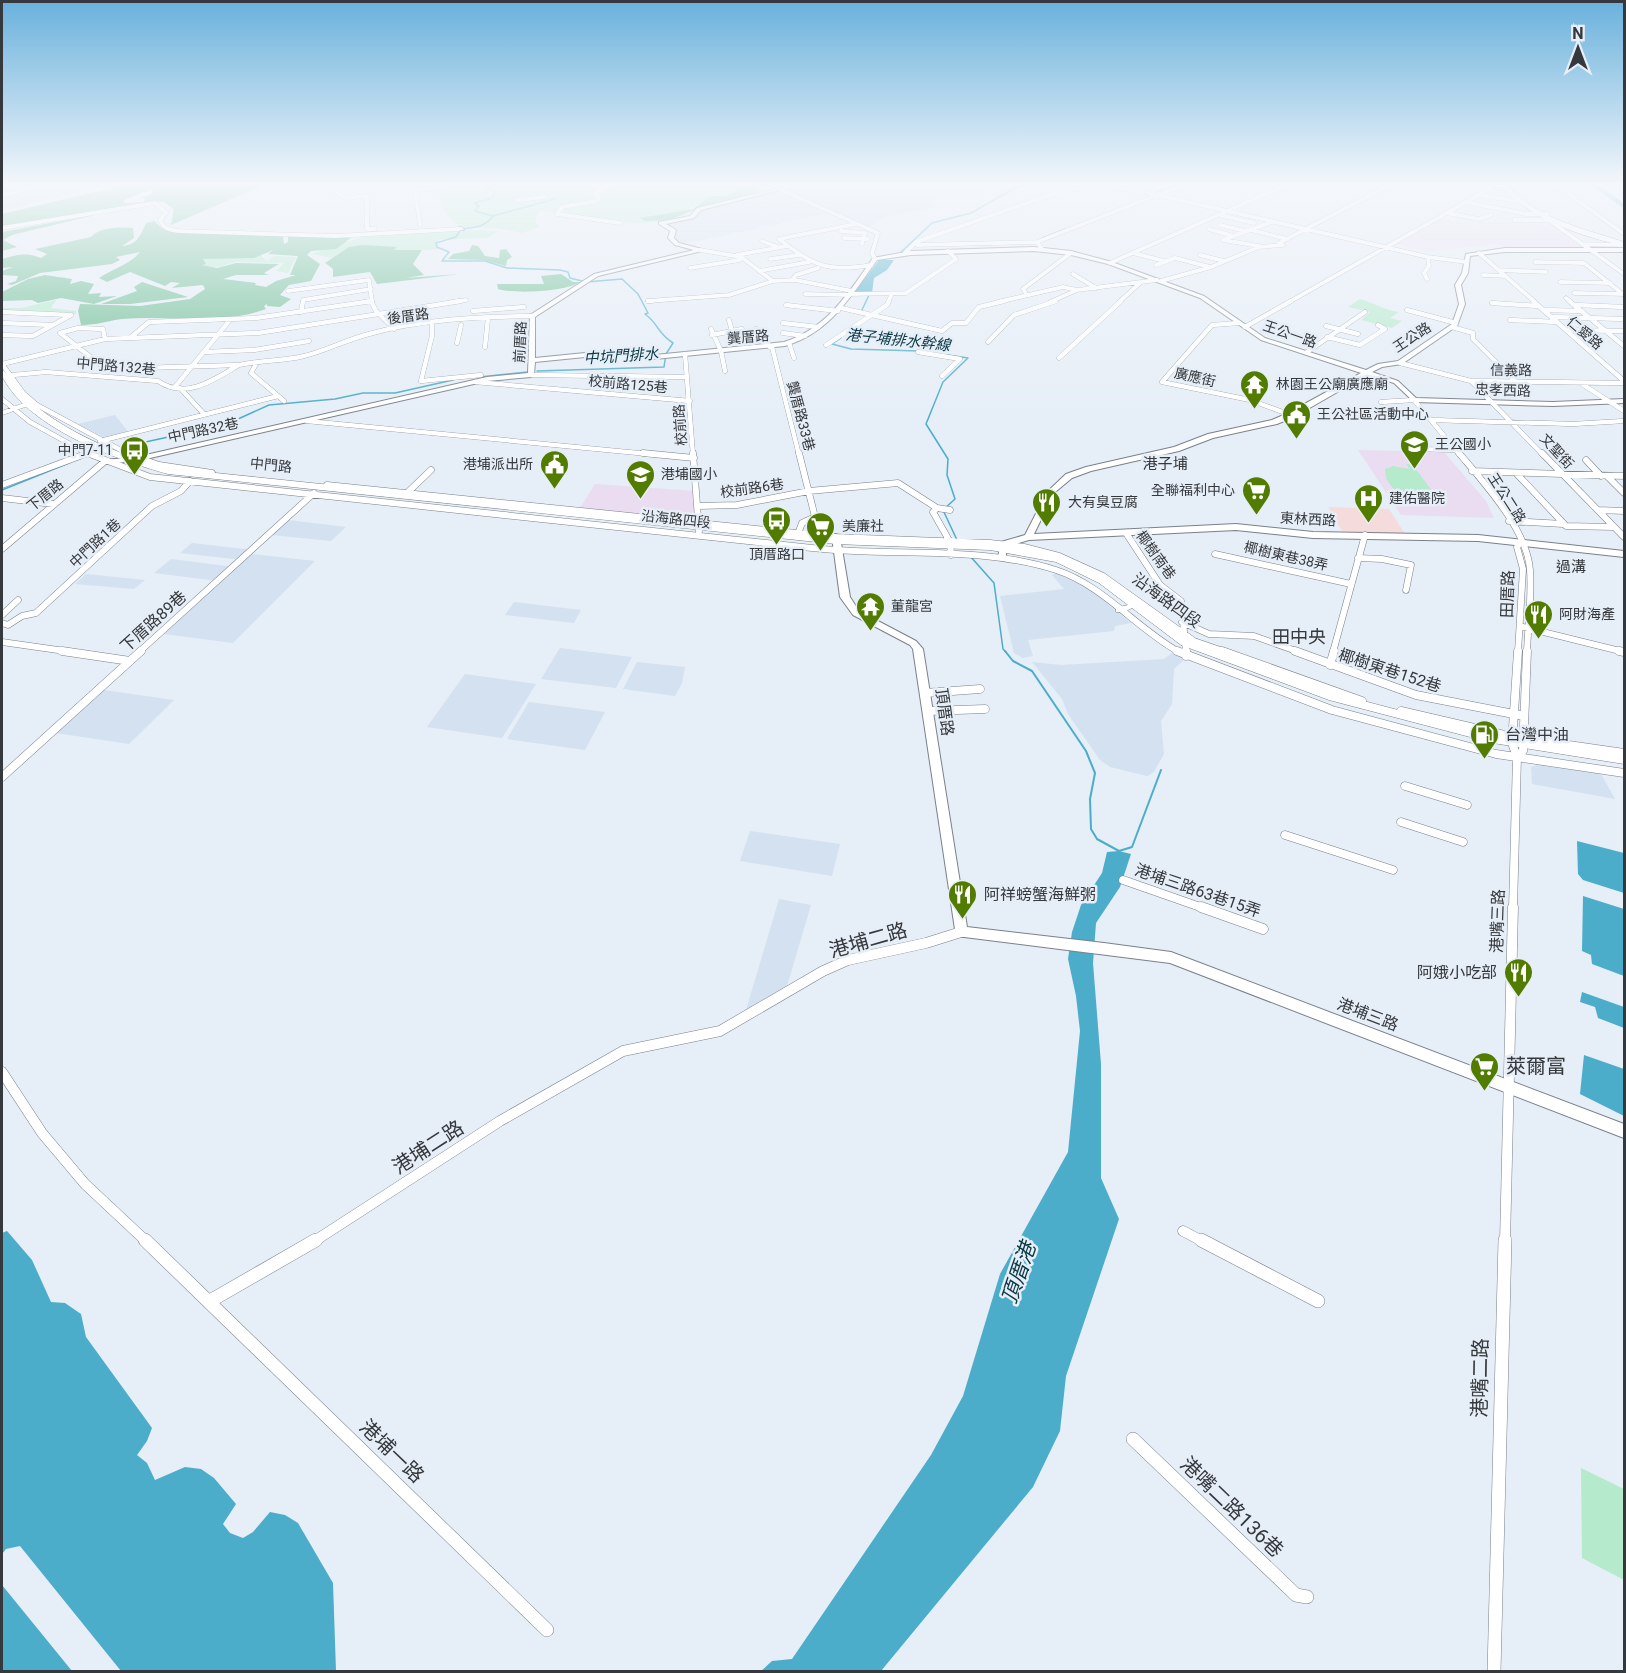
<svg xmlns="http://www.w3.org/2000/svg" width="1626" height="1673" font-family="Roboto,'Noto Sans TC',sans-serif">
	<rect width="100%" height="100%" fill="#e6eef7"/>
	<path fill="#d4e1f1" d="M50,184H106L2,211V197Z
		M823,184H982L986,188L978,191L982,192L965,198L951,196L928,201L937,207L884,217L869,227L828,213L699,241L678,243L665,224L694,217L702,210L726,203L782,189Z
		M115,415L129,433L106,438L78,424Z
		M288,520L346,527L331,541L272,535Z
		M192,543L253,550L242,560L180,553Z
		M251,554L315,561L233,643L164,634Z
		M171,559L234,567L218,581L154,573Z
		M1057,573L1082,583L1131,623L1115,626L1114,631L1028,640L1033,656L1023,658L1014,653L1000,596L1064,589L1052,575Z
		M86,574L145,580L134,589L75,584Z
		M514,602L581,610L574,623L505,615Z
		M560,648L632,657L616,688L541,679Z
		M1172,653L1185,659L1174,669L1172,704L1161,721L1164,754L1154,772L1147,776L1110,767L1100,760L1068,714L1062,699L1032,662L1061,665L1164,659Z
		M637,662L685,667L682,683L675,696L623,689Z
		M465,674L536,684L502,738L427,727Z
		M104,690L174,700L129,744L56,733Z
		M529,702L605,712L585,750L507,739Z
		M1541,764L1601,774L1615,799L1532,784L1531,767Z
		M750,831L840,844L832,876L740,861Z
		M779,899L811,905L787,986L746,1010Z"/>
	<path fill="#eaddf1" d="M1440,218L1477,226L1479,222L1552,225L1587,250L1510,249L1497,244L1429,251L1395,244Z
		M1358,450L1444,452L1486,501L1494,518L1401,515Z
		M595,484L696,491L695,520L580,508Z"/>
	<path fill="#f6dbdd" d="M1328,507L1389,509L1405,534L1342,531Z"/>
	<path fill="#b6eacd" d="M445,184H770L704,201L664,221L650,223H630L542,211L538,213L535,221L540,227L522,233L497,228H449L459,225C446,219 439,204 439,190L452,189L451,186Z
		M429,228L498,231L488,238L438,240L435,244L441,249L406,251L361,249L331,258L311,254L362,237Z
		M260,255L267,261L274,256L296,257L288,273L276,271L284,263L236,262L218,267L193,265L199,258Z
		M1360,299C1374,303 1384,310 1399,312L1390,318L1402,321L1392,328L1361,320L1370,312L1348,307Z
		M56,300L51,308L76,311V314L2,311V308H21Z
		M1406,464H1412L1433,492L1431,495C1413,504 1384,491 1385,469L1393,466L1410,469Z
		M1581,1468L1624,1489V1580L1582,1558Z"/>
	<path fill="#6ebe95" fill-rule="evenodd" d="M129,184H266L171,225L174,209L164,202H156L2,227V214Z
		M746,186L762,188L752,196L700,208L669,220L645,221L640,218L693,209L710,196H725Z
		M99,214L12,235L3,240L17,247L2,251V232Z
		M154,221L163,229L179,233L283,236L284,244L288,242V236L351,238L336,249L311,251L307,255L320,264L311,281L289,285L280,295L291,299L280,307L267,306V304L264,306L266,309C221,326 169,315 122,319C107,321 97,325 81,325L78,311L80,304L140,306L190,299L205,289L203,285L172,288L180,283L171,282L165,286L130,272L107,282L99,278C112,269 131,264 140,252L116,257L120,260L112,264L40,273L12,285L7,284L16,281L18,276L2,275V271L13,267L2,268V259C18,255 24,252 41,258L47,254L35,249L91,237C100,227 120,227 133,228L134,238L122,246C137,245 140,236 146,223ZM273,250L268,254L298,256L290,275H296L276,281L266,287L255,285L256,283L223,279L236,275H269L264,273L279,264L236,263L217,268L202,265L206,264L203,259L254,258Z
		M363,245L397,247L394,250H422L413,264L424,275L406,278L460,274L377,284L370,272L333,277V269L325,263L349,247Z
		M472,245L478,246L485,256L499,258L500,250L506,249L512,257L507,260L506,266L483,260L448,259L453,254L469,251Z
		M561,274L573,282H580C565,292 515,294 498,289L497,284H544L541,276Z
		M45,275L72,279L70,284L81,281L94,284L88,294L101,293L99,297L117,296L94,304L61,298L38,303L32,300L2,301V292L28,279Z
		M142,282L188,297L130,304H101L137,291L134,287Z"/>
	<path fill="#4badc9" d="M879,260H894L887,270L874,278L872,293H854Z
		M1577,841L1624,853V893L1583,880L1578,874Z
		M1119,851L1131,854L1120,887L1096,923L1093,963L1101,1064V1178L1119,1219L1066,1376L1060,1431L1033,1487L881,1671L760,1672L772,1661L792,1659L931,1455L963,1396L1000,1274L1068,1152L1080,1031L1076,996L1068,959L1072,932L1081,905L1102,873L1107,852Z
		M1583,896L1624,909V976L1592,964L1591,955L1582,951Z
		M1582,992L1624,1007V1028L1598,1018L1595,1007L1580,1002Z
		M1584,1055L1624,1069V1116L1580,1094Z
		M7,1231L32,1260L51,1302L65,1303L81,1314L86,1337L152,1428L147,1441L137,1455L147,1463L155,1480L185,1467L201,1469L214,1478L236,1504L223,1524L230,1533L243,1538L253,1532L270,1512L285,1515L298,1523L333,1583L336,1671H121L20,1546L6,1549L2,1554V1233Z
		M2,1585L72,1671H2Z"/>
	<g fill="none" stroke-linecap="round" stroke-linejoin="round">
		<path stroke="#4badc9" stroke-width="1.5" d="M500,184L484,186L495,191L493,198L474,203L479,206L475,211L493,216C485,227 474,228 461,229L456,237L436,243L437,247L449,252L442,261H485L507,268L560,270L568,272L570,278L586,282L622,279L638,294L648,313L645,314C659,324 656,332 673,343L666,354L664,367L537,371
			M1155,193L1175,186
			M493,216L555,199
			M1042,238L1065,229
			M900,253L932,223L971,213L1015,188L1028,184
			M861,312L870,293
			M841,338L832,344L851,349L919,351
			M948,355L968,358L943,382L926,424L948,459L947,475L955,499L943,510L957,540
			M480,377L528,372
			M123,447L227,424L269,405L335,399L363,393H395L453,380
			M2,490L69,463
			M970,556L994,583L1003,649L1006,652"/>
		<path stroke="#4badc9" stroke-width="2" d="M1005,651L1013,661L1032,671L1086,751L1095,773L1090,799L1091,829L1097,839L1119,851L1132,847L1161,770"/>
		<path stroke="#4badc9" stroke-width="4" d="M1593,184L1624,206"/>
		<defs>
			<path id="street-far5" d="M336,184L332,189L346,198L367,196V229H375
				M613,184L595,193L599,199L597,201L562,207L557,214L620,223
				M1109,184L1428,257L1466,262
				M1555,184L1624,234
				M779,189L878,233L872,253L875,259
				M1477,195L1519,201
				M2,196L46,184
				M143,200L126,201L151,192
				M517,200L545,197
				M1465,202L1526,214H1548
				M1446,213L1479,219L1491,215
				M1219,215L1254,223
				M1542,215L1624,274
				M1514,220H1548
				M420,225L415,190L443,184
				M1220,225L1245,231
				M2,228L155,203L166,213L160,220C164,229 170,230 179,231L336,236L459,229
				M1209,229L1233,236
				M1251,230L1287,239
				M841,231L865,233L862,244
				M844,238L868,239
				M779,239C813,265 827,273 871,265
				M779,239L856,224
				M762,241L778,247
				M1582,244L1624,245
				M917,245L1037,242
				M1259,246L1223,240L1272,222
				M1042,249L1037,242L1185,184
				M700,250L741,257L773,281L795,280L852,291
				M905,253L916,242L1081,184
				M1133,253L1164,261
				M1479,253L1535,302
				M737,255L787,246
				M1200,255L1224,261
				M770,259L799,255
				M1535,262L1584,263L1624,295
				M1110,263L1288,184
				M1156,265L1175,258L1210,267
				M690,268L740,260
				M1499,270L1546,272
				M759,271L809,262
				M1073,274L1096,288
				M1483,275L1505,276
				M1427,279L1424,273L1429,266L1428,257
				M792,280L796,275L818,268
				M1161,281L1211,267L1259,247L1283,245L1279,243L1392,184
				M1560,282L1610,283
				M288,291L369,280L372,302
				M1574,293L1624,294
				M805,294L850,295
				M851,294L906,293L956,259L948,251
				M1027,295L1023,289L1071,253
				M1566,298L1571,302
				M648,301L729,295L773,281
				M303,302V300L371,289
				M364,302L372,301
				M452,302L466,300
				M888,302L892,294
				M998,302L1063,287L1077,290L1157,280
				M1050,302L1077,290
				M1119,302L1140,283
				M1289,302L1491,188"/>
			<path id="street-far4" d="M371,301L376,311L394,329
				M648,301H652
				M1533,301L1624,381
				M1569,301L1624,346
				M1492,303L1538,306
				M786,305L838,311
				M1576,305L1624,307
				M841,308L942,331L952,323H966L979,307L1004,301
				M1407,310L1456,323
				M1544,310L1582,311
				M473,311L524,307
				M2,312L70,315
				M301,312L303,301
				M1551,317L1624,319
				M729,320L732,331
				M1510,320L1557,322
				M2,323L52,325
				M432,323V336L421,381L481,375
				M783,323L818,327
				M1239,323L1212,325L1162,382L1250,400L1291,415
				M1326,326L1358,334
				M1245,327L1291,301
				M1452,327L1473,333V339L1516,382
				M711,329L721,351L725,371
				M756,329L770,347
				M1566,330L1624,331
				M783,333L805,336
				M2,335L33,336L71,315
				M712,335L742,329
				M131,337L149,322L256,318L372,301
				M1327,337L1360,345L1385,329L1378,325
				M105,339L103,329L78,328L60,333L102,366L110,369L238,365
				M988,342L1014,315L1056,301
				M457,343L461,325
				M789,343L794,358
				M826,345L887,305L889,301
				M485,347L488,318
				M772,347L799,455
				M204,352L254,350L309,341
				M918,352L960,359L942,376
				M1307,352L1365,312
				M685,354L693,455
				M1059,358L1121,301
				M1400,363L1471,381L1624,383
				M256,364L251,373L284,401
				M531,375L687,377
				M2,376L46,372L158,381C185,400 214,380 237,366C244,362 288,360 300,357C324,352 345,340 369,334C422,319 477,317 532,316
				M1471,381L1543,455
				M475,382L690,401
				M1582,384L1624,411
				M174,388L230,320
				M180,388L204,414
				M2,399L30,422L90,455
				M1381,402L1414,400L1460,455
				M2,413L33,402
				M1431,420L1573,424L1624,421
				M307,421L659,455
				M100,441L278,396
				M1414,449L1456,450
				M84,455L88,453
				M130,455L37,405L24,394L2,364L105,339L258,333L461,301"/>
			<path id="street-far3" d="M87,453L150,477C371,501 592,525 812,548C893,557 978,545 1056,570C1103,585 1137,629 1179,652
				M125,453L159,465L212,473
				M643,453L694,458
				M693,453L699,531
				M1459,453C1484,483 1527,529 1530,570C1532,596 1528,625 1527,652
				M1542,453L1624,537
				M1586,460L1601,476
				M1472,471L1624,476
				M1516,473L1566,526L1614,527
				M1607,476L1624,493
				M2,485L88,453
				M327,485L836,537L990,543L1024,547L1059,556L1103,576L1194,641L1226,652
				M407,493L431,470
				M2,498L53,504
				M698,506L737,505L809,491L898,483L937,508L933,512L950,542L951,555
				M937,508L950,510
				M1598,510L1624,511
				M1509,521L1563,524
				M1126,533L1160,585L1181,601L1186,652
				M798,534L802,523L815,517L799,453
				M2,549L104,462
				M1215,554L1351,584
				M1358,558L1382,559L1411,565L1406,590
				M2,615L18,600
				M1182,622L1209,634L1254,636L1299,652
				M2,623L8,625L22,616L36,613L152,506L181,491L190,481
				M1523,627L1624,652
				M2,642L72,652
				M139,652L314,493
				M1333,652L1365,535
				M1518,652L1523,569L1517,547L1520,543"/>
			<path id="street-far2" d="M62,651L130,661
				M1177,651L1332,710L1496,754L1624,773
				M1186,651V656
				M1222,651L1362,701
				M1295,651L1416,695L1524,716
				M1619,651L1624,652
				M1330,665L1334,651
				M925,693L980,689
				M928,711L985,709
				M1401,711L1513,737L1624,753
				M1517,757L1523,751L1527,651
				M1517,757L1512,743L1518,651
				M2,777L141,651
				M1405,786L1467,805
				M1401,822L1463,842
				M1285,835L1393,870
				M1123,880L1206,909
				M1513,909L1517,757"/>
			<path id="street-far1" d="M1201,907L1263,929
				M2,1072L42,1133L85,1184L147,1242
				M1183,1231L1204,1242
				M313,1242L500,1121L623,1051L720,1031L823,971L848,960L926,943L961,932
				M1505,1242L1513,907"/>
			<path id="street" d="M145,1240L547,1630
				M1201,1240L1318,1301
				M210,1301L316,1240
				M1133,1439L1296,1595L1307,1597
				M1494,1672L1505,1240"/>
			<path id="secondary" d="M796,184H804L701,210L694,218L666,224L676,230L674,238L679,243L702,249V251L598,276L535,317V358L615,350L655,355L784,342C827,329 849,292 873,258L911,251L1034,247L1071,251L1112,262L1204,296L1265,338L1366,370L1378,364L1398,361L1452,324L1459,304L1455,285L1462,273L1466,254L1505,248H1624V252H1505L1470,256L1468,273L1461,285L1465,304L1457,326L1402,364L1382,367L1372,372L1398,381L1416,398L1553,402L1624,399V403L1553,406L1414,402L1394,383L1367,375L1294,417L1277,424L1213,438L1179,451L1091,471L1072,478L1054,493L1034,534L1236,524L1313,532L1478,535L1624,551V557L1478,541L1313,538L1236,530L1029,540L1008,546L1005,559H999L998,557L1001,542L1025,535L1047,492L1066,474L1086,467L1174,447L1208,434L1272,420L1288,413L1361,373L1261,340L1200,298L1108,264L1071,255L1034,251L911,255L877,260C851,296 830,333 785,346L655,359L615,354L535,362L534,375L531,377L487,381L137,461L104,464L100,462L104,460L137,457L487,377L528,373L530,315L594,274L694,250L675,245L668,238L670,231L659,224V222L690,216L697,208Z
				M1470,184H1480L1515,191L1513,192Z
				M462,227L464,230L456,229L457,228Z
				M836,534L840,537L850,597L859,611L916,641L923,649L967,927L1104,943L1171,952L1624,1124V1138L1170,963L956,936L913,649L910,645L853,615L840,597L832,537Z"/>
			<path id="primary" d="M35,184H44L2,195V193Z
				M1500,184H1506C1536,219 1582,228 1624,242V246C1581,236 1529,220 1500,184Z
				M2,370C13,376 24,397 37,407C74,436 123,456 168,468L836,538L990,544L1019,548L1063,558L1107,579L1189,641L1337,694L1493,735L1624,756V764L1493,743L1329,700L1181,645L1132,608L1124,612H1116V608L1128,605L1099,583L1056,562L990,550L836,544L168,474C117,460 38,431 8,386C4,380 1,376 2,370Z"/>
		</defs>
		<use href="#street-far5" stroke="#7a818a" stroke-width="4.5"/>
		<use href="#street-far4" stroke="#7a818a" stroke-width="5"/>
		<use href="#street-far3" stroke="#7a818a" stroke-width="7"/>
		<use href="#street-far2" stroke="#7a818a" stroke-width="9"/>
		<use href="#street-far1" stroke="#7a818a" stroke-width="11"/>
		<use href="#street" stroke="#7a818a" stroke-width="14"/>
		<use href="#secondary" stroke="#7a818a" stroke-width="2"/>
		<use href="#primary" stroke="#7a818a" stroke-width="1"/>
		<use href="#street-far5" stroke="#fff" stroke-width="4"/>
		<use href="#street-far4" stroke="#fff" stroke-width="4.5"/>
		<use href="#street-far3" stroke="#fff" stroke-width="6"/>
		<use href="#street-far2" stroke="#fff" stroke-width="8"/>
		<use href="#street-far1" stroke="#fff" stroke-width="10"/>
		<use href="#street" stroke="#fff" stroke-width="13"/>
		<use href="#secondary" fill="#fff" fill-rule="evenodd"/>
		<use href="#primary" fill="#fff" fill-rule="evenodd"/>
	</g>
	<linearGradient id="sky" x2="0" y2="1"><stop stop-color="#69b1dc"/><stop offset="0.44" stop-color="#f4f7fb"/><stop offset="1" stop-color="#f4f7fb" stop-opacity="0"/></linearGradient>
	<rect width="1626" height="418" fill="url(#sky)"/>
	<defs>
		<symbol id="temple-pin" viewBox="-11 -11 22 30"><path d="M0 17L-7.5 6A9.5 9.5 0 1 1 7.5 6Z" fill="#517c00" stroke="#e6eef7"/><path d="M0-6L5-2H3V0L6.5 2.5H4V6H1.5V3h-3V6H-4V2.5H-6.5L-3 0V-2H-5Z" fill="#fff"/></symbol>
		<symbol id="civic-pin" viewBox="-11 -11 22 30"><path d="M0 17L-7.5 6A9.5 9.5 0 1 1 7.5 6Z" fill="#517c00" stroke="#e6eef7"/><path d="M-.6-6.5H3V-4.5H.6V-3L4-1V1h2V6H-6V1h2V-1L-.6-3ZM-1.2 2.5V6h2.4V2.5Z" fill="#fff"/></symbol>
		<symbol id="school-pin" viewBox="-11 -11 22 30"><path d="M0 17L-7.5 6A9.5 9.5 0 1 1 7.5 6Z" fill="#517c00" stroke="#e6eef7"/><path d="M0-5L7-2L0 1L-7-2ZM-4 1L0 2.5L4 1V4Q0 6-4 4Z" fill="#fff"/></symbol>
		<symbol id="bus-pin" viewBox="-11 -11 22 30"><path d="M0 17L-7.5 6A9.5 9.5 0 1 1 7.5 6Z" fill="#517c00" stroke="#e6eef7"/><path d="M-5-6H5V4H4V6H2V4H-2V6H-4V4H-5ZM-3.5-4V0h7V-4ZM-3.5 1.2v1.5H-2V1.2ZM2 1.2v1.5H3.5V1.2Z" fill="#fff"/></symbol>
		<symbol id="supermarket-pin" viewBox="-11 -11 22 30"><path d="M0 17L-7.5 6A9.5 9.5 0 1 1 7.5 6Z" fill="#517c00" stroke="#e6eef7"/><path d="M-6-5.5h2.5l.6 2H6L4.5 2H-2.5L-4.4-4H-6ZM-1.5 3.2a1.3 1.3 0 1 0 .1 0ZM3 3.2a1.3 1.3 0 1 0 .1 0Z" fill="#fff"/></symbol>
		<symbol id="hospital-pin" viewBox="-11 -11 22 30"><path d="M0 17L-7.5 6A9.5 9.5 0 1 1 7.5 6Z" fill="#517c00" stroke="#e6eef7"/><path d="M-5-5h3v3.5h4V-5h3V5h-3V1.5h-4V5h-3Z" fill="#fff"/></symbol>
		<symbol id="restaurant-pin" viewBox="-11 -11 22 30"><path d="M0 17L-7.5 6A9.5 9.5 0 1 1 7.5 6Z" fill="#517c00" stroke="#e6eef7"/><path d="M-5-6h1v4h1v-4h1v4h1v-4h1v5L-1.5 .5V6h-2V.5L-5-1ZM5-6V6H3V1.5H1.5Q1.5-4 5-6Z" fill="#fff"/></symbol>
		<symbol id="fuel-pin" viewBox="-11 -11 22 30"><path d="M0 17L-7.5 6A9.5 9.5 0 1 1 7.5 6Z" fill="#517c00" stroke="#e6eef7"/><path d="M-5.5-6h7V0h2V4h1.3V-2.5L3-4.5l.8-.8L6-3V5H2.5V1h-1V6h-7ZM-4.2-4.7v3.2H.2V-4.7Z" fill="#fff"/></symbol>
	</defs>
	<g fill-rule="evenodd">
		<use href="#temple-pin" x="1238" y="368" width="33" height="45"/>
		<use href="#civic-pin" x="1280" y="398" width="33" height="45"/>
		<use href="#school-pin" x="1398" y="428" width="33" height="45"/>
		<use href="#bus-pin" x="118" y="434" width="33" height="45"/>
		<use href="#civic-pin" x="538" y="448" width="33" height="45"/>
		<use href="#school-pin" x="624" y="458" width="33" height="45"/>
		<use href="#supermarket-pin" x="1240" y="474" width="33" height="45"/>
		<use href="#hospital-pin" x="1352" y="482" width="33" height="45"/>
		<use href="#restaurant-pin" x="1030" y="486" width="33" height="45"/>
		<use href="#bus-pin" x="760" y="504" width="33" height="45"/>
		<use href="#supermarket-pin" x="804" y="510" width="33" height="45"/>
		<use href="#temple-pin" x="854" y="590" width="33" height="45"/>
		<use href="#restaurant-pin" x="1522" y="598" width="33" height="45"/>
		<use href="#fuel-pin" x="1468" y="718" width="33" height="45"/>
		<use href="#restaurant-pin" x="946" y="878" width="33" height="45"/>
		<use href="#restaurant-pin" x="1502" y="956" width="33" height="45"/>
		<use href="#supermarket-pin" x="1468" y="1050" width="33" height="45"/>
	</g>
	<g text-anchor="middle" stroke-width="5" stroke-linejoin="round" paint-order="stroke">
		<g font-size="14" fill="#35383c" stroke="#e6eef7">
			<text transform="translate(408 316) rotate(-8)" y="5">後厝路</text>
			<text transform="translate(1585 333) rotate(41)" y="5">仁愛路</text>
			<text transform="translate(1290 334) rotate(19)" y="5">王公一路</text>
			<text transform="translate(748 337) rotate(-5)" y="5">龔厝路</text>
			<text transform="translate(1412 337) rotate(-33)" y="5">王公路</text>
			<text transform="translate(520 342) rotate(-87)" y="5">前厝路</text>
			<text transform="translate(116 366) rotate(5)" y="5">中門路132巷</text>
			<text transform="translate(1511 370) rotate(1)" y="5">信義路</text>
			<text transform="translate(1195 377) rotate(13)" y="5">廣應街</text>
			<text transform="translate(628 384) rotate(5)" y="5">校前路125巷</text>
			<text transform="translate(1503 390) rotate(2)" y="5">忠孝西路</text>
			<text transform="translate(801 416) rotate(75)" y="5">龔厝路33巷</text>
			<text transform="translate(680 425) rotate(-94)" y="5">校前路</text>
			<text transform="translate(203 430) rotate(-12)" y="5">中門路32巷</text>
			<text transform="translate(1557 451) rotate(47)" y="5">文聖街</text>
			<text transform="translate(271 465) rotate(6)" y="5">中門路</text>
			<text transform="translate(752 488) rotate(-8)" y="5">校前路6巷</text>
			<text transform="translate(45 495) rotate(-39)" y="5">下厝路</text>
			<text transform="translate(1507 498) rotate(57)" y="5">王公二路</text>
			<text transform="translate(676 519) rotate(6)" y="5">沿海路四段</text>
			<text transform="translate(1308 519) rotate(3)" y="5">東林西路</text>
			<text transform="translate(95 543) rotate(-43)" y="5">中門路1巷</text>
			<text transform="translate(1156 555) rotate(54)" y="5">椰樹南巷</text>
			<text transform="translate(1286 556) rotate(13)" y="5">椰樹東巷38弄</text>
		</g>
		<g font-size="14" fill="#35383c" stroke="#e6eef7" text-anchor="start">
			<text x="1276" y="389">林園王公廟廣應廟</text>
			<text x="1317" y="419">王公社區活動中心</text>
			<text x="1435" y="449">王公國小</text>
			<text x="113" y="455" text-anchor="end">中門7-11</text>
			<text x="533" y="469" text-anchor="end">港埔派出所</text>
			<text x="661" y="479">港埔國小</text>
			<text x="1235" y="495" text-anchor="end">全聯福利中心</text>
			<text x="1389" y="503">建佑醫院</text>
			<text x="1068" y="507">大有臭豆腐</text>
			<text x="842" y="531">美廉社</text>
			<text x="777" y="559" text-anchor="middle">頂厝路口</text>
			<text x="891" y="611">董龍宮</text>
			<text x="1559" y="619">阿財海產</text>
		</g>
		<g font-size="15" font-style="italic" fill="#093743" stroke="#e6eef7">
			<text transform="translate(898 340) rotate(6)" y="5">港子埔排水幹線</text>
			<text transform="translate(621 356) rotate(-4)" y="5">中坑門排水</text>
		</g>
		<g font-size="15" fill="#35383c" stroke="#e6eef7">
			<text x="1165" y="469">港子埔</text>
			<text x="1571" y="572">過溝</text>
		</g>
		<g font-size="16" fill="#35383c" stroke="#e6eef7">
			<text transform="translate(1507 594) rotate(-88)" y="6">田厝路</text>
			<text transform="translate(1167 600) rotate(36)" y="6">沿海路四段</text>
			<text transform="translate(153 621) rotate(-42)" y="6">下厝路89巷</text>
			<text transform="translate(1390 670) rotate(18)" y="6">椰樹東巷152巷</text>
			<text transform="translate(945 712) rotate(82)" y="6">頂厝路</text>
			<text transform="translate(1198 890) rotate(19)" y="6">港埔三路63巷15弄</text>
			<text transform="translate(1497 921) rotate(-88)" y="6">港嘴三路</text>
			<text transform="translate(1368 1014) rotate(21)" y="6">港埔三路</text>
		</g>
		<g font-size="16" fill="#35383c" stroke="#e6eef7" text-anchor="start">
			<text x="1505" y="740">台灣中油</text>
			<text x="984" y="900">阿祥螃蟹海鮮粥</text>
			<text x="1497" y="978" text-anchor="end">阿娥小吃部</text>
		</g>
		<g font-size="18" fill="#35383c" stroke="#e6eef7">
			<text x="1299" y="643">田中央</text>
		</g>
		<g font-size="20" fill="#35383c" stroke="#e6eef7">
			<text transform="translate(868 940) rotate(-16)" y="7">港埔二路</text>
			<text transform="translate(428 1147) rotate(-33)" y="7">港埔二路</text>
			<text transform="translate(1480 1378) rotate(-89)" y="7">港嘴二路</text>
			<text transform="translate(392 1451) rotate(44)" y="7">港埔一路</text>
			<text transform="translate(1232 1507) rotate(44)" y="7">港嘴二路136巷</text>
		</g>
		<g font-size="20" fill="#35383c" stroke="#e6eef7" text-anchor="start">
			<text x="1506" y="1073">萊爾富</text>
		</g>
		<g font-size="21" font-style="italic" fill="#093743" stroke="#e6eef7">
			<text transform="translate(1019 1273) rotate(-71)" y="7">頂厝港</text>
		</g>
	</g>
	<rect width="1626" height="1673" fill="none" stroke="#35383c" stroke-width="6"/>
	<g transform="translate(1578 48)" stroke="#e6eef7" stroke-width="4.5" paint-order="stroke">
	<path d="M0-4.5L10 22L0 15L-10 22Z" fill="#35383c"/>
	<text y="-9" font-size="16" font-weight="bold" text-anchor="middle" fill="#35383c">N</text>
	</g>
</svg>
